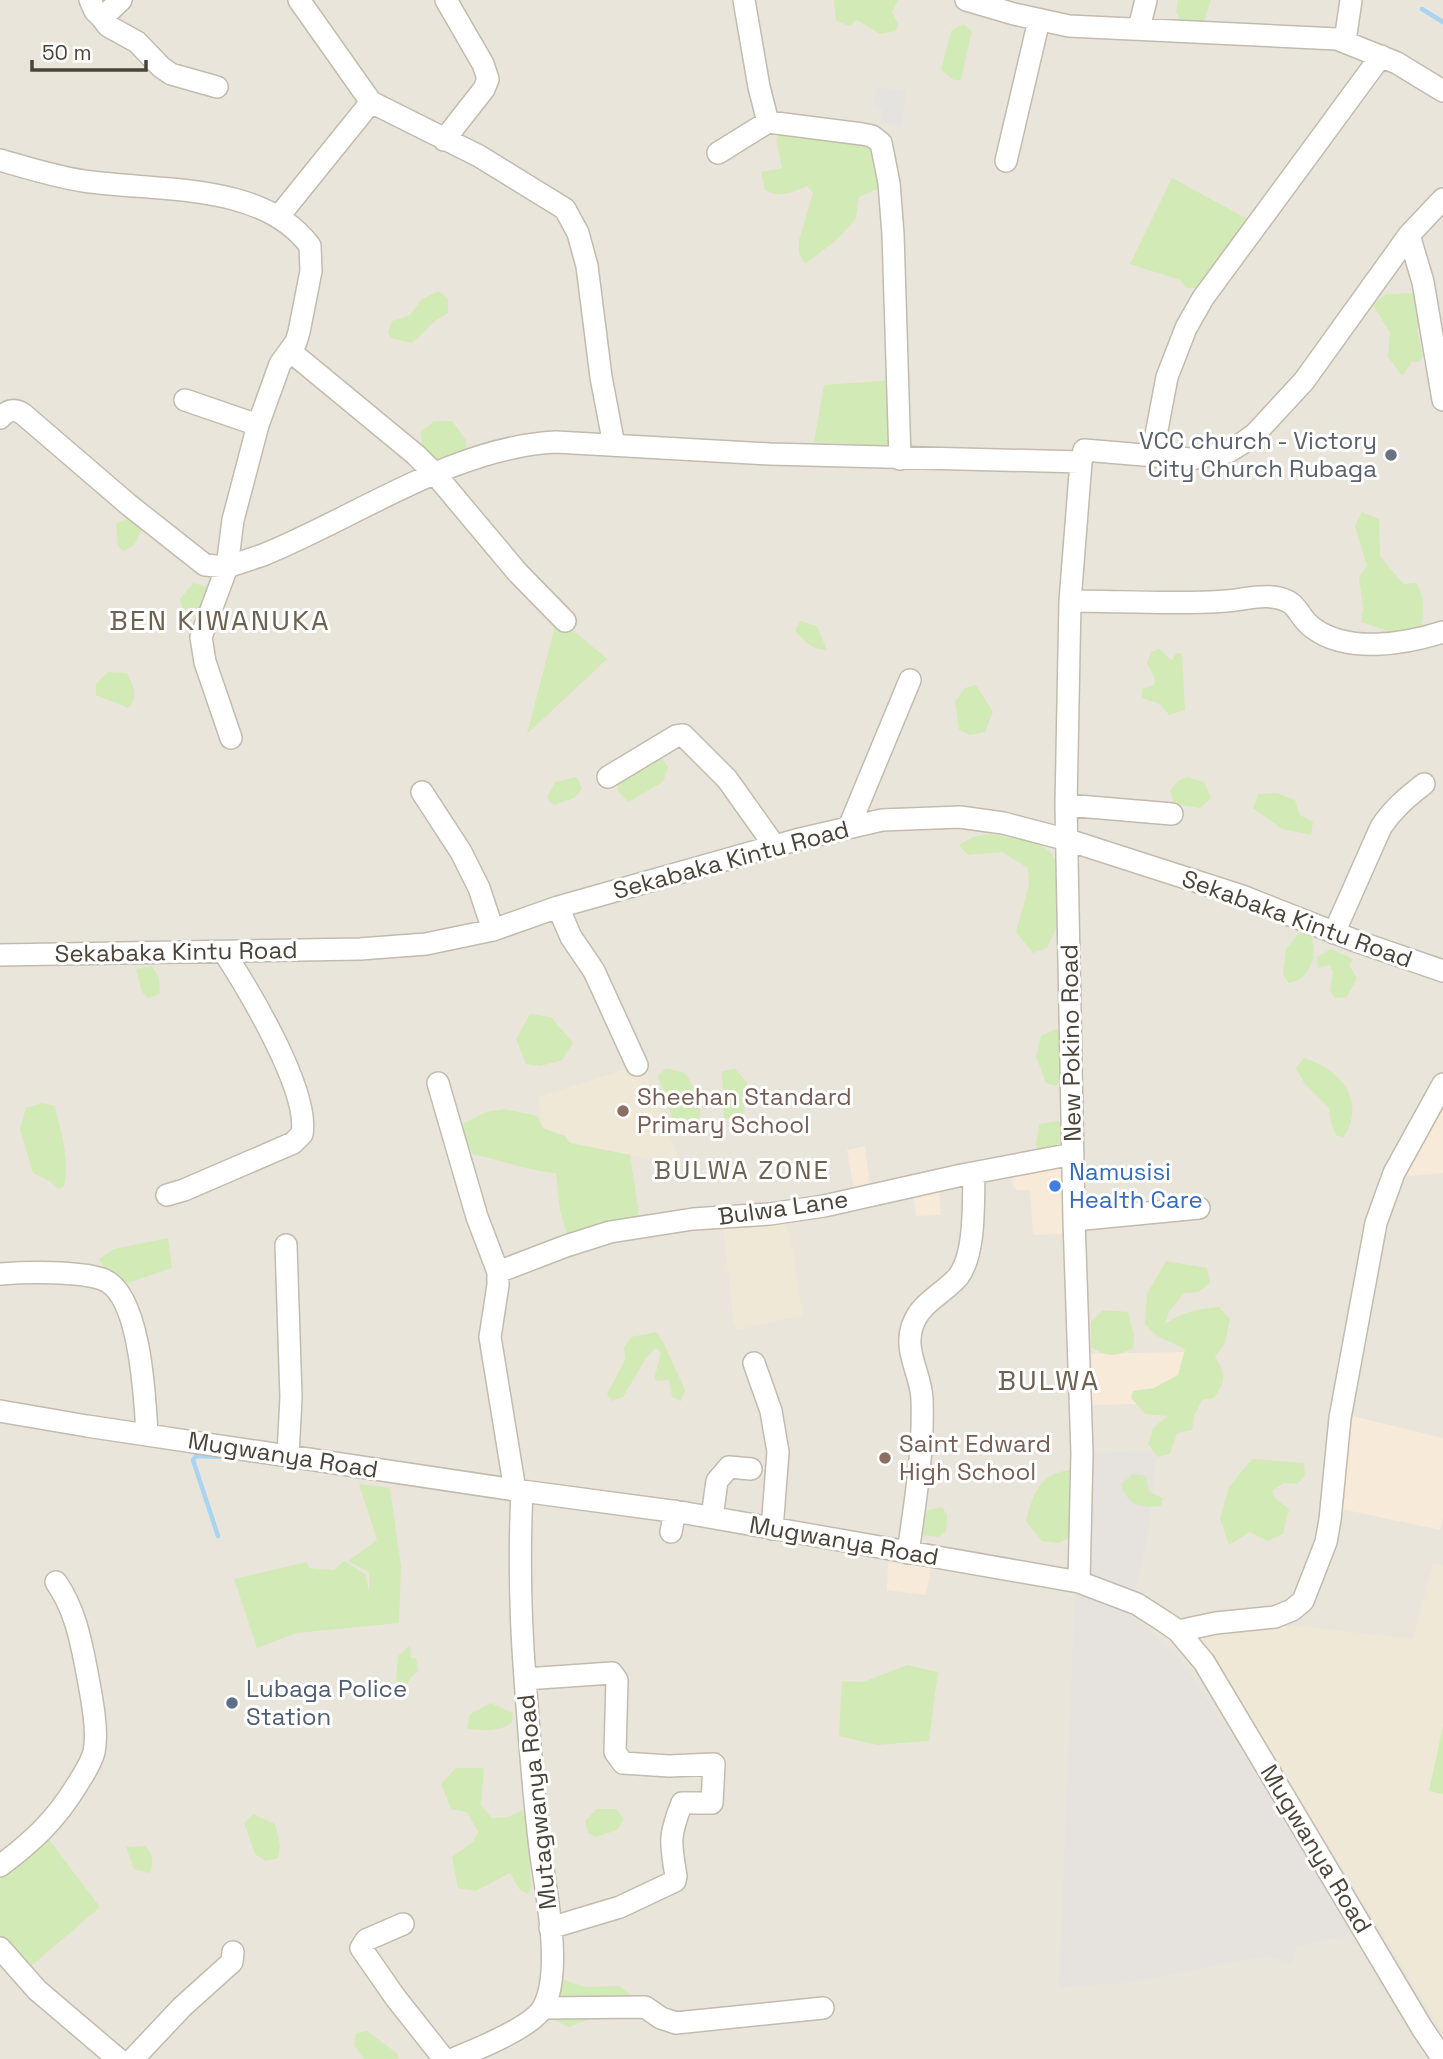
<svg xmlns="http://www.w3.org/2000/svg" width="1443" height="2059" font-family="'Space Grotesk',sans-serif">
	<rect width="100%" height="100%" fill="#f6f3ec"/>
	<path fill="#eae5da" d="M0,0H1443V2059H0Z"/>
	<path fill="#f7ead8" d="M1443,1095V1173L1401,1177Z
		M865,1146L870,1186L854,1189L847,1150Z
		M1065,1162L1066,1234L1033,1235L1030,1190H1017L1013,1186L1012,1171Z
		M939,1188L941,1215L916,1216L913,1193Z
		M1184,1352L1182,1403L1086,1405V1354Z
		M1344,1414L1443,1438V1517L1440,1530L1337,1508Z
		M888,1563L931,1567L926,1595L887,1590Z"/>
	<path fill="#e6e2dd" d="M1157,1451L1147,1540L1133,1597L1086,1574L1089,1453Z
		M1075,1592L1131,1614L1181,1660L1267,1789L1351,1934L1297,1947L1291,1963L1266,1956L1127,1983L1059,1987Z"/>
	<path fill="#efe8d6" d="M642,1064L681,1165L544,1137L538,1097Z
		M780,1219L789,1232L803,1315L737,1330L733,1318L723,1226Z
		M1433,1563L1443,1565V2033L1210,1652L1199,1639L1232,1628L1299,1626L1413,1639Z"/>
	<path fill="#d2eab5" d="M834,0H898L892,12L898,24L896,31L880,34L857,20L850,26L836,21Z
		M1178,0H1211L1204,22L1184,26L1176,12Z
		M964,24L972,31L961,80H954L941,70L951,31Z
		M782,128L866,143L880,163V188L859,197L856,218L838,239L805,264L799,253V240L813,193L807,186C793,192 780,199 765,190L761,172L782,168L776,139Z
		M1172,178L1253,222L1204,283L1196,288H1186L1180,280L1130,264Z
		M438,291L448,298V313L435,321L412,343L391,338L388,333L392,321L410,315L421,300Z
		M1419,293L1426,309L1417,331L1423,355L1419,362H1412L1402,376L1388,357L1390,333L1373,305L1386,294Z
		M893,380L891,444L883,446L814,442L824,385Z
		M434,421H452L466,440L467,453L433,468L423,455L421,432Z
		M1362,512L1379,519L1380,556L1403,584L1416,583C1428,600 1422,622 1418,641L1361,622L1363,608L1359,578L1367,566L1355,526Z
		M129,518L142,529L134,545L123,551L118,546L116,523Z
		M193,583L212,588L198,619L184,613L180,599Z
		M800,621L817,626L827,650C812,650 803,641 795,630Z
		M555,626L569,627L607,659L527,734Z
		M1160,649L1172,661L1176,653L1182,654L1185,710L1169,715L1160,704L1142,698V689L1154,685L1155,679L1147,663L1151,652Z
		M108,672L127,673C133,686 139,697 128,708L96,695V683Z
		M976,685L993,712L985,732L970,735L959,730L955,701L965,688Z
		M657,753L668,767L663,782L628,802L618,791L617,776Z
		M577,777L582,789L574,798L554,805L547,798L555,782Z
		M1187,777L1204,782L1211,798L1200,808L1174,804L1170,791L1178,781Z
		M1277,793L1295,800L1300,815L1313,822L1311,835L1282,829L1253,808L1258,794Z
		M990,834L1023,840L1034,839L1052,854L1063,877V913L1047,948L1033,953L1016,932L1029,885L1028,868L1002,852L968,855L959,845L973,837Z
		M1301,931L1311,935C1318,954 1312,979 1289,983L1283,975L1286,949Z
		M1331,949L1353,959L1349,965L1357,978L1347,997L1335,998L1330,991L1333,972L1329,965L1318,968L1317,957Z
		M152,966L159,978L160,994L148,998L142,992L136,969Z
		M530,1014L551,1017L573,1043L562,1060L540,1066L526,1064L516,1039Z
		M1057,1029C1066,1048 1068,1070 1056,1086L1046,1083L1036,1056L1041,1036Z
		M1304,1058C1342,1070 1367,1101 1343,1138L1336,1135L1331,1123L1329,1108L1305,1084L1296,1068Z
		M666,1068L685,1073C699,1095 705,1104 696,1130L676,1129L658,1076Z
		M735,1069L747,1082L743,1118L734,1120L724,1118L722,1071Z
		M42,1103L55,1106C60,1130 71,1162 64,1186L59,1189L49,1181L33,1173L20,1129L26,1108Z
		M504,1109L537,1116L543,1128L565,1136L570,1143L630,1155L640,1221L569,1241L560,1210L556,1173C527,1171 501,1160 473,1154L463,1139L464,1123L486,1112Z
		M1059,1121L1066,1134L1062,1149L1038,1153L1036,1144L1039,1124Z
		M168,1238L172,1268L116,1287L99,1259L114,1249Z
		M1166,1261L1207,1268L1210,1283L1198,1292L1184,1293L1169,1312L1165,1324C1182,1312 1198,1309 1219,1307L1230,1319L1225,1343L1215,1357C1226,1373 1226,1382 1214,1398L1202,1400L1194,1416L1192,1430L1177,1433L1170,1454L1158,1457L1148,1444L1153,1428L1168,1416L1145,1414L1131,1398L1133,1391L1154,1388L1178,1375L1185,1349L1157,1336L1145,1324L1147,1294Z
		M1103,1310L1128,1312L1134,1336L1133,1348C1116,1357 1107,1357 1091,1347V1322Z
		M656,1332L664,1344L685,1390L681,1401L672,1397L669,1380L659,1381L654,1379L661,1353L655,1348L646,1358L623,1397L611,1401L607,1394L625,1360L624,1347L631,1337Z
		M1252,1459L1304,1463L1305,1476L1297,1484L1284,1483L1273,1490L1274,1497L1289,1509L1283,1534L1268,1541L1250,1532L1229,1545L1220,1519L1229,1487Z
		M1071,1470L1072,1536L1059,1543L1042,1541L1026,1521C1033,1494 1039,1473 1071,1470Z
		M1133,1474L1146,1476L1149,1492L1163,1498L1161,1506C1140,1508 1128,1506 1121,1484Z
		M359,1484L390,1488L401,1567L399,1623L296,1633L257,1648L234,1579L307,1562L309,1568L334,1570L344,1561L365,1574L369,1591V1572L348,1561L377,1540Z
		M942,1507L947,1515L946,1531L938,1537L922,1535V1523L928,1510Z
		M410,1646L411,1658H416L418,1671L411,1677L405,1688L401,1689L396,1681L398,1656Z
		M907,1665L938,1672L929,1741L877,1745L839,1736L842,1681L863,1682Z
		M491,1703L513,1713L512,1722C499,1733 483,1730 467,1729L470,1714Z
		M1443,1726V1794L1429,1791Z
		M456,1768H484L481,1805L492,1818L508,1817L526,1809L531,1886L528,1894L520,1890L510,1873L476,1891L458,1888L452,1857L473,1842L478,1832L467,1812L451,1809L441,1784Z
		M597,1809H616L624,1819L617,1830L596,1837L588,1833L585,1821Z
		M253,1814L275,1824L280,1845L278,1858L266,1861L255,1854L244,1823Z
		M47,1837L100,1907L23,1973L0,1947V1873Z
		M145,1846C153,1855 154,1861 150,1873L134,1869L126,1847Z
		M564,1980L586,1987L619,1986L632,1996L628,2011L597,2016L569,2027L552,2019L553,1994L558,1981Z
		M367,2031L398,2054V2059H364L354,2045L356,2033Z"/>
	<path fill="#e5e3e0" d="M876,87L906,91L902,126L880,123L882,108L873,107Z"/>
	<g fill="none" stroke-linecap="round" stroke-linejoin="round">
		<path stroke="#a9d4f2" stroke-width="4.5" d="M1422,9L1443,22
			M218,1536L193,1460L196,1456L225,1457"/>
		<defs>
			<path id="minor" d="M90,0L95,11L102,18L121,0
				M299,0L371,102L479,156L565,209L578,233L587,266L601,377L614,445
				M744,0L759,87L768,122L862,134L872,136L881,143L889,183L893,234L900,459
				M966,0L1014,14L1069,26L1337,39L1397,63L1443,91
				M102,18L108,26L137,42L161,67L171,74L217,87
				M1139,28L1146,0
				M1345,41L1351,0
				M444,140L484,89L488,79L483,64L446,0
				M718,153L768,122
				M0,160C28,168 56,177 84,181C156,192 262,181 310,246L311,271L299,332L296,342L280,364L258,425L233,520L227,567L201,637L205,662L231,738
				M1006,161L1039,20
				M279,216L371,102
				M1409,235L1423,282L1443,400
				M290,351L416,455L435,474L518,573L565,621
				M185,400L258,425
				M0,418C8,410 14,408 23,414L129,505L205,565L227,567L263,555C357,517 453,447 556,442L770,454L1081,462
				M1152,456L1167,377L1186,328L1203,298L1381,56
				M1070,601C1120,601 1177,605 1226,601C1242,600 1257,595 1273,597C1301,601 1295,615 1313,628C1348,654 1405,644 1443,632
				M608,777L676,736L683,735L727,779L774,845
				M422,792L461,852L479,888L493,930
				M1066,805L1172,814
				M849,827L910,680
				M558,907L571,937L594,971L637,1065
				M1334,933L1381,827C1393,809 1407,797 1424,784
				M0,955L360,949L426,944L493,930L558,907L796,840L882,820L960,817L1003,823L1068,840L1242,896L1356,941L1443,971
				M438,1083L477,1217L498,1272V1285L490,1337L515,1490
				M167,1195L184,1190L293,1143L302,1134C310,1091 248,989 224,952
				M1074,1220L1199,1208
				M286,1245L291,1397L288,1455
				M498,1272L566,1246L610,1232L693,1219L770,1214L824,1206L962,1175L1073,1154
				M0,1274C27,1272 78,1271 102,1279C141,1292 145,1401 147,1434
				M754,1363L771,1411L778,1452L772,1529
				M0,1411L87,1426L515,1490L686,1513L1079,1582L1137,1604L1165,1622L1178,1631L1204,1662L1422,2028L1443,2059
				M712,1517L717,1481L729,1467L751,1469
				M671,1532L675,1511
				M908,1553C915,1502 924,1451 922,1399C921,1374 904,1352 912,1327C920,1302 942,1295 958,1277C976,1254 973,1202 974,1173
				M1079,1582L1082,1453L1074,1220L1066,805L1070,601L1081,462L1084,450L1191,459L1228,452L1241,444L1255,434L1304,381L1409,235L1443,199
				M1178,1631L1216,1623L1275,1617L1292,1610L1303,1601L1326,1542L1330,1520L1340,1418L1376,1223L1394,1173L1443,1084
				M525,1679L612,1673L617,1680L615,1752L623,1763L669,1766L714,1764L712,1803H682C669,1835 670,1842 676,1876L675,1881L620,1907L550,1928
				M0,1866C33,1841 55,1821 77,1785C83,1775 91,1764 94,1752C99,1729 90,1690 86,1667C80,1636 74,1608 56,1582
				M403,1924L366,1940L361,1948L395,1997L444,2059
				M0,1948L37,1990L118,2059
				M544,2008L645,2007L661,2018L676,2023L823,2008
				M133,2059L182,2007L232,1962L233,1952
				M453,2059C475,2050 534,2027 544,2006C563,1968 545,1889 540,1848C533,1791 529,1734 525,1678C520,1615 519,1554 522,1491"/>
		</defs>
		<use href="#minor" stroke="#c2bbae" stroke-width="24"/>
		<use href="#minor" stroke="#fff" stroke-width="21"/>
	</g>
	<circle fill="#6b7280" stroke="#fff" stroke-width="2.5" cx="1391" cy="455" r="7"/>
	<g fill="#8d6e63" stroke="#fff" stroke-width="2.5">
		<circle cx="623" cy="1111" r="7"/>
		<circle cx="885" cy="1458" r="7"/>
	</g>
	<circle fill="#3f7fe0" stroke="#fff" stroke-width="2.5" cx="1055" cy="1186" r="7"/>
	<circle fill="#5c6f8a" stroke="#fff" stroke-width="2.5" cx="232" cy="1703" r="7"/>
	<g text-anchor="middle" stroke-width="6" stroke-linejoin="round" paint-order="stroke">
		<g font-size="24" fill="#5b616d" stroke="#fff" text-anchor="end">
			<text x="1377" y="449">VCC church - Victory<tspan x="1377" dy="28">City Church Rubaga</tspan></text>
		</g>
		<g font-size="24" fill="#4b4439" stroke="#fff">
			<text transform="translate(731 860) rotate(-15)" y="8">Sekabaka Kintu Road</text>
			<text transform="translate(1297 919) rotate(20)" y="8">Sekabaka Kintu Road</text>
			<text transform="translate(176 952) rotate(-1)" y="8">Sekabaka Kintu Road</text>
			<text transform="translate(1071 1043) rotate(-91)" y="8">New Pokino Road</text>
			<text transform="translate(783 1208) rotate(-8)" y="8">Bulwa Lane</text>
			<text transform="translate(283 1455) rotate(9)" y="8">Mugwanya Road</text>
			<text transform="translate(844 1541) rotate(10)" y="8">Mugwanya Road</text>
			<text transform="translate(537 1802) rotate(-96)" y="8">Mutagwanya Road</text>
			<text transform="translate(1316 1849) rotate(59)" y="8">Mugwanya Road</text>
		</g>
		<g font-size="24" fill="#785e54" stroke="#fff" text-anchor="start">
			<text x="637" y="1105">Sheehan Standard<tspan x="637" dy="28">Primary School</tspan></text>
			<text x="899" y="1452">Saint Edward<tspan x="899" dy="28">High School</tspan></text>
		</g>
		<g font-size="24" fill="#366cbe" stroke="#fff" text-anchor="start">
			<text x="1069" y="1180">Namusisi<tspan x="1069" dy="28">Health Care</tspan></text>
		</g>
		<g font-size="24" fill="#4e5e75" stroke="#fff" text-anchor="start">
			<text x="246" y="1697">Lubaga Police<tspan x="246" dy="28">Station</tspan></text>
		</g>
		<g font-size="26" letter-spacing="2" fill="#6e6250" stroke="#fff">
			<text x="742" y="1179">BULWA ZONE</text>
		</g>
		<g font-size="28" letter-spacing="2" fill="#6e6250" stroke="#fff">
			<text x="220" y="630">BEN KIWANUKA</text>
			<text x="1049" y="1390">BULWA</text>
		</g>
	</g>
	<path d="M32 60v10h114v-10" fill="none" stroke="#4b4439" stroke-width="3.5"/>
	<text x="42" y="60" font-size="21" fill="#4b4439" stroke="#ffffff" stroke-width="5" paint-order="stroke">50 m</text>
</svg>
